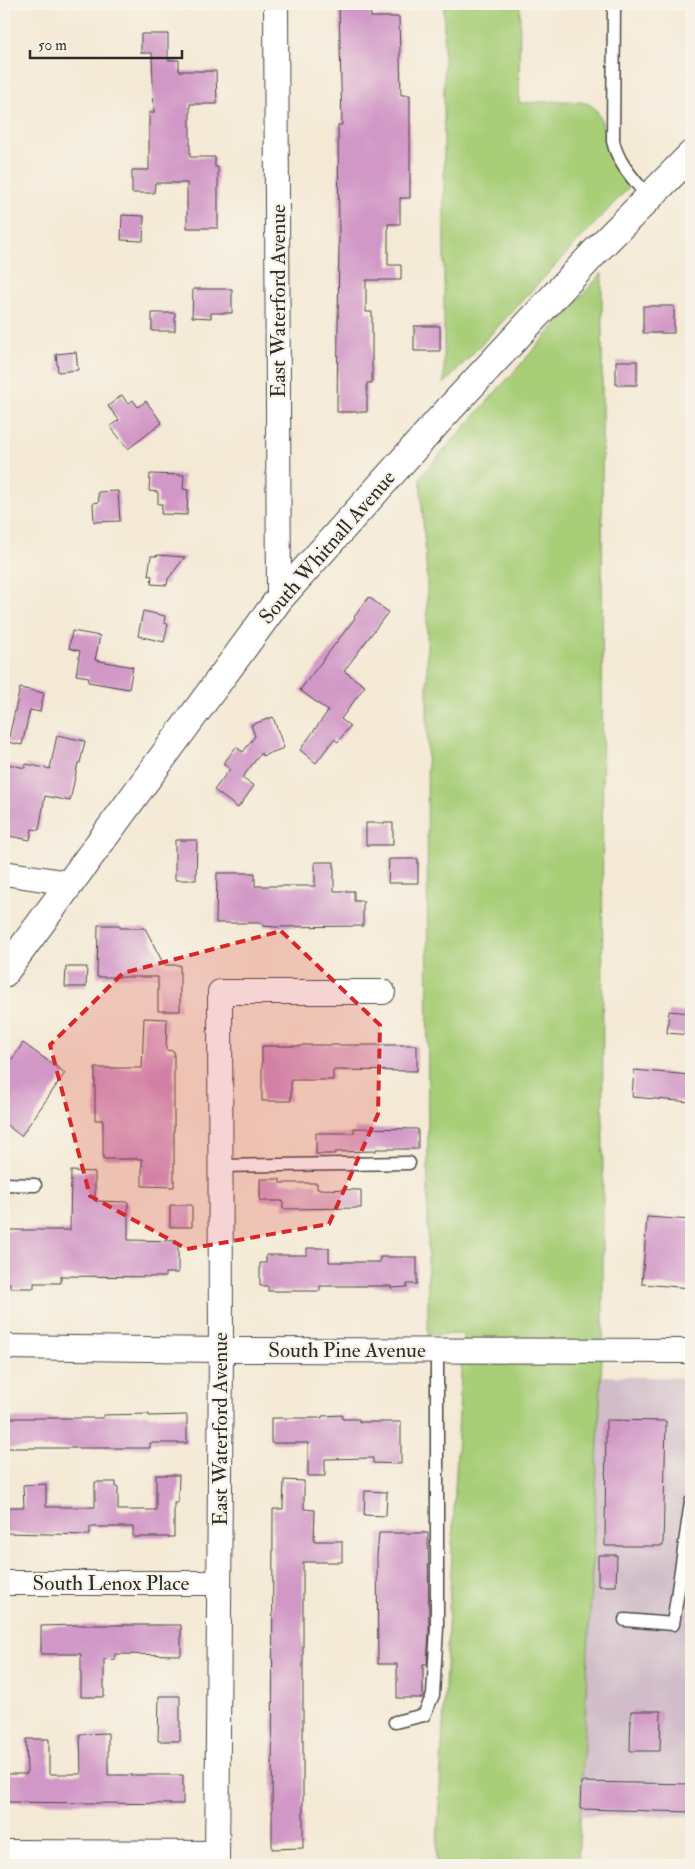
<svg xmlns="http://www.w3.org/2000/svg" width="695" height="1869" font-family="'IM FELL Double Pica',serif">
	<rect width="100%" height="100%" fill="#f7f3e8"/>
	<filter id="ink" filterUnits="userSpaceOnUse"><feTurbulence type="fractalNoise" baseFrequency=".02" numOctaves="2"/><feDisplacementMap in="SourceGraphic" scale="10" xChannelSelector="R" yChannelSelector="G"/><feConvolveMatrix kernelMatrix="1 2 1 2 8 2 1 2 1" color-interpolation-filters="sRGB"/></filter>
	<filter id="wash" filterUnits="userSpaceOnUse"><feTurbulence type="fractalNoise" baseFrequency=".0096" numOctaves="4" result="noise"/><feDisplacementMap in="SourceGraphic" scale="20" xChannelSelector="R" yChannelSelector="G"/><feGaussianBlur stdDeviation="1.12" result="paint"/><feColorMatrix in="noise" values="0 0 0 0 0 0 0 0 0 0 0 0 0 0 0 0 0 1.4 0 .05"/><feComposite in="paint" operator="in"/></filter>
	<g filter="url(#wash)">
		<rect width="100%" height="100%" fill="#f4e9d5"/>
		<path fill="#d1bdc9" d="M601,1376L691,1378V1816H581Z"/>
		<path fill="#a8ce78" stroke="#6a7c52" d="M444,4H520L519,103C537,103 573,98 588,104C606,111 602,137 608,154C613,165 623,176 630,186L444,384Z
			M602,273L603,1337L578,1865H436L463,1334L428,1335L427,578L420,477Z"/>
		<g id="blocks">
			<path fill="#d197c6" d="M339,4H370L371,17H399L401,95H410V198H400V224H388V265H401V280H366V312H372V383H367V412H337L339,245L338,125H342Z
				M141,34H168V60H179V71H216L217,104H190V157H215V167H218V228H187V183H155L154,193H132V170H149V113H154L152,53H141Z
				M122,215L144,216L143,241L121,240Z
				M193,289H232V313H211V318L192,317Z
				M643,306H674V333H643Z
				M152,313H175V331H152Z
				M414,326H440V351H414Z
				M76,352L78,370L58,372L56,354Z
				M616,361H637V385H616Z
				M122,395L128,404L133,400L138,407L146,401L162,423L128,449L110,426L119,420L108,406Z
				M150,474L184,475L183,489L188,490L187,515L161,514L162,504H158V492L149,491Z
				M118,491L120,521L94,522L93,503L99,502L98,492Z
				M157,555L185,557L168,579L167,585L151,584L152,576L148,575L151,556H157Z
				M369,597L388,612L344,671L365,686L341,719L350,726L338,742L334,739L316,763L300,750L328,711L300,690L355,618L354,617Z
				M143,611L165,616L164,623L168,624L164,642L138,636Z
				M72,631L100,636L95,660L133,667L129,689L88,682L89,677L76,675L80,651L69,648Z
				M20,688L44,693L40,712L30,710L22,745L8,742Z
				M273,717L284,748L262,756L261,753L242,778L254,786L238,808L214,790L230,769L223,764L236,747L243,752L255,736L251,725Z
				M57,735L85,741L80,763H78L70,801L45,796L39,830L32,829L30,840L4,835V763L25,768L26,764L50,769Z
				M366,823H393V845H366Z
				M175,840H197L196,880H175Z
				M389,859H418V883H388Z
				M315,862H334V891H354V901H363V926L276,927L263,926V923H216L217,873H255V886H315Z
				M98,925H120V928H145L164,965H180V1011H158V977H97Z
				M66,967H87L86,987H65Z
				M669,1011L691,1013V1035L667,1033Z
				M144,1018L167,1019L166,1050L174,1051V1187L142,1186V1159H103V1120H95V1068H142Z
				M23,1043L65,1073L21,1136L4,1123V1071Z
				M302,1045H417V1071L333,1070V1080H291V1101H262V1046H302Z
				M634,1070L691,1075V1102L632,1097Z
				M354,1128L418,1129V1149H376V1151L335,1152V1154H316V1133H354Z
				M71,1171L95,1172V1201L128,1202V1240L178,1241V1273H165V1277L61,1276V1283H34V1288H10V1283H4V1230H70Z
				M260,1179H280V1183H317V1189L361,1190V1208L283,1209V1201H260Z
				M170,1205H192V1227H170Z
				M647,1217L691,1220V1288L642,1284Z
				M307,1248H329V1262H380V1257H417V1284H407V1287L391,1288V1286H320V1291H268V1286H260V1263H266V1255H307Z
				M149,1414V1416L187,1415V1443H150V1448H4V1418H103V1415Z
				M342,1415V1419H359V1422H401V1464L373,1463V1458L325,1459V1476H308V1443H271V1418H322V1416Z
				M606,1420L666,1421L663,1546H605Z
				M156,1475H179L178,1503H174V1537H133V1527H90V1535L4,1533V1507H24L23,1485L46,1484V1507H95V1482H116V1487H118V1510H156Z
				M284,1480L304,1481V1509L315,1510L314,1541H342V1562H303V1848L272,1849L273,1509H283Z
				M365,1491L387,1492L386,1516L364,1515Z
				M379,1533H428L429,1632L427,1664H423V1698H397V1664H378L377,1556Z
				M598,1555H617L616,1586H598Z
				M75,1625H181V1655L115,1654V1660L104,1659V1697H81V1654H41V1626Z
				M159,1696H180V1741H158Z
				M631,1711H661L660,1751H630Z
				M108,1733V1775H183V1804L4,1802V1774H27L26,1739H49V1774H81L80,1734Z
				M581,1782L691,1784V1812L580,1809Z"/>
		</g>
	</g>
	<g filter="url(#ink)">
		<use href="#blocks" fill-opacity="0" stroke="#494844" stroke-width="1"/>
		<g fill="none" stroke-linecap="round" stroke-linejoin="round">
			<defs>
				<path id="service" d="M614,4L613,141C618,164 634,179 648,197
					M220,1166L409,1163
					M4,1184L35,1185
					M625,1620L673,1624L691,1502
					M395,1722L424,1715L433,1695L437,1628V1351"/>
				<path id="minor" d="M276,4L279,599
					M4,873L69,883
					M4,1347L221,1350L691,1351
					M4,1583H219
					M4,1852L217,1853
					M217,1865L221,1350L220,992H383"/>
				<path id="tertiary" d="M4,973L279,599L442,417L596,251L691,155"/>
			</defs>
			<use href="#service" stroke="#494844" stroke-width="15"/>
			<use href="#minor" stroke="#494844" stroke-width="26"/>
			<use href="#tertiary" stroke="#494844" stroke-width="30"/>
			<use href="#service" stroke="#fff" stroke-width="12"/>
			<use href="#minor" stroke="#fff" stroke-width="24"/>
			<use href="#tertiary" stroke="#fff" stroke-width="28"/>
		</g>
	</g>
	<path fill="#d62828" fill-opacity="0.2" stroke="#d62828" stroke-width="4" stroke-dasharray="10 6" stroke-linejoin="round" d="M281,931L380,1025L378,1114L329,1224L187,1249L90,1196L50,1045L123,973Z"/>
	<g text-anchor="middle" stroke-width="4.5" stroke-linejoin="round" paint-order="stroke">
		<g font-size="21" fill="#2b2b2b" stroke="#f7f3e8">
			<text transform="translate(278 301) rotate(-90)" y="7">East Waterford Avenue</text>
			<text transform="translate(327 547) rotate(-49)" y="7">South Whitnall Avenue</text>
			<text x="347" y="1357">South Pine Avenue</text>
			<text transform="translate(220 1429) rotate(-90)" y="7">East Waterford Avenue</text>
			<text x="111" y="1590">South Lenox Place</text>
		</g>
	</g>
	<rect width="695" height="1869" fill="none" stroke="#f7f3e8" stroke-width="20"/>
	<path d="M30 50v8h152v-8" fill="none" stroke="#2b2b2b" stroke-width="2.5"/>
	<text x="38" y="50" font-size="15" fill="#2b2b2b" stroke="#f7f3e8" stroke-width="4" paint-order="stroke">50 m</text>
</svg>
